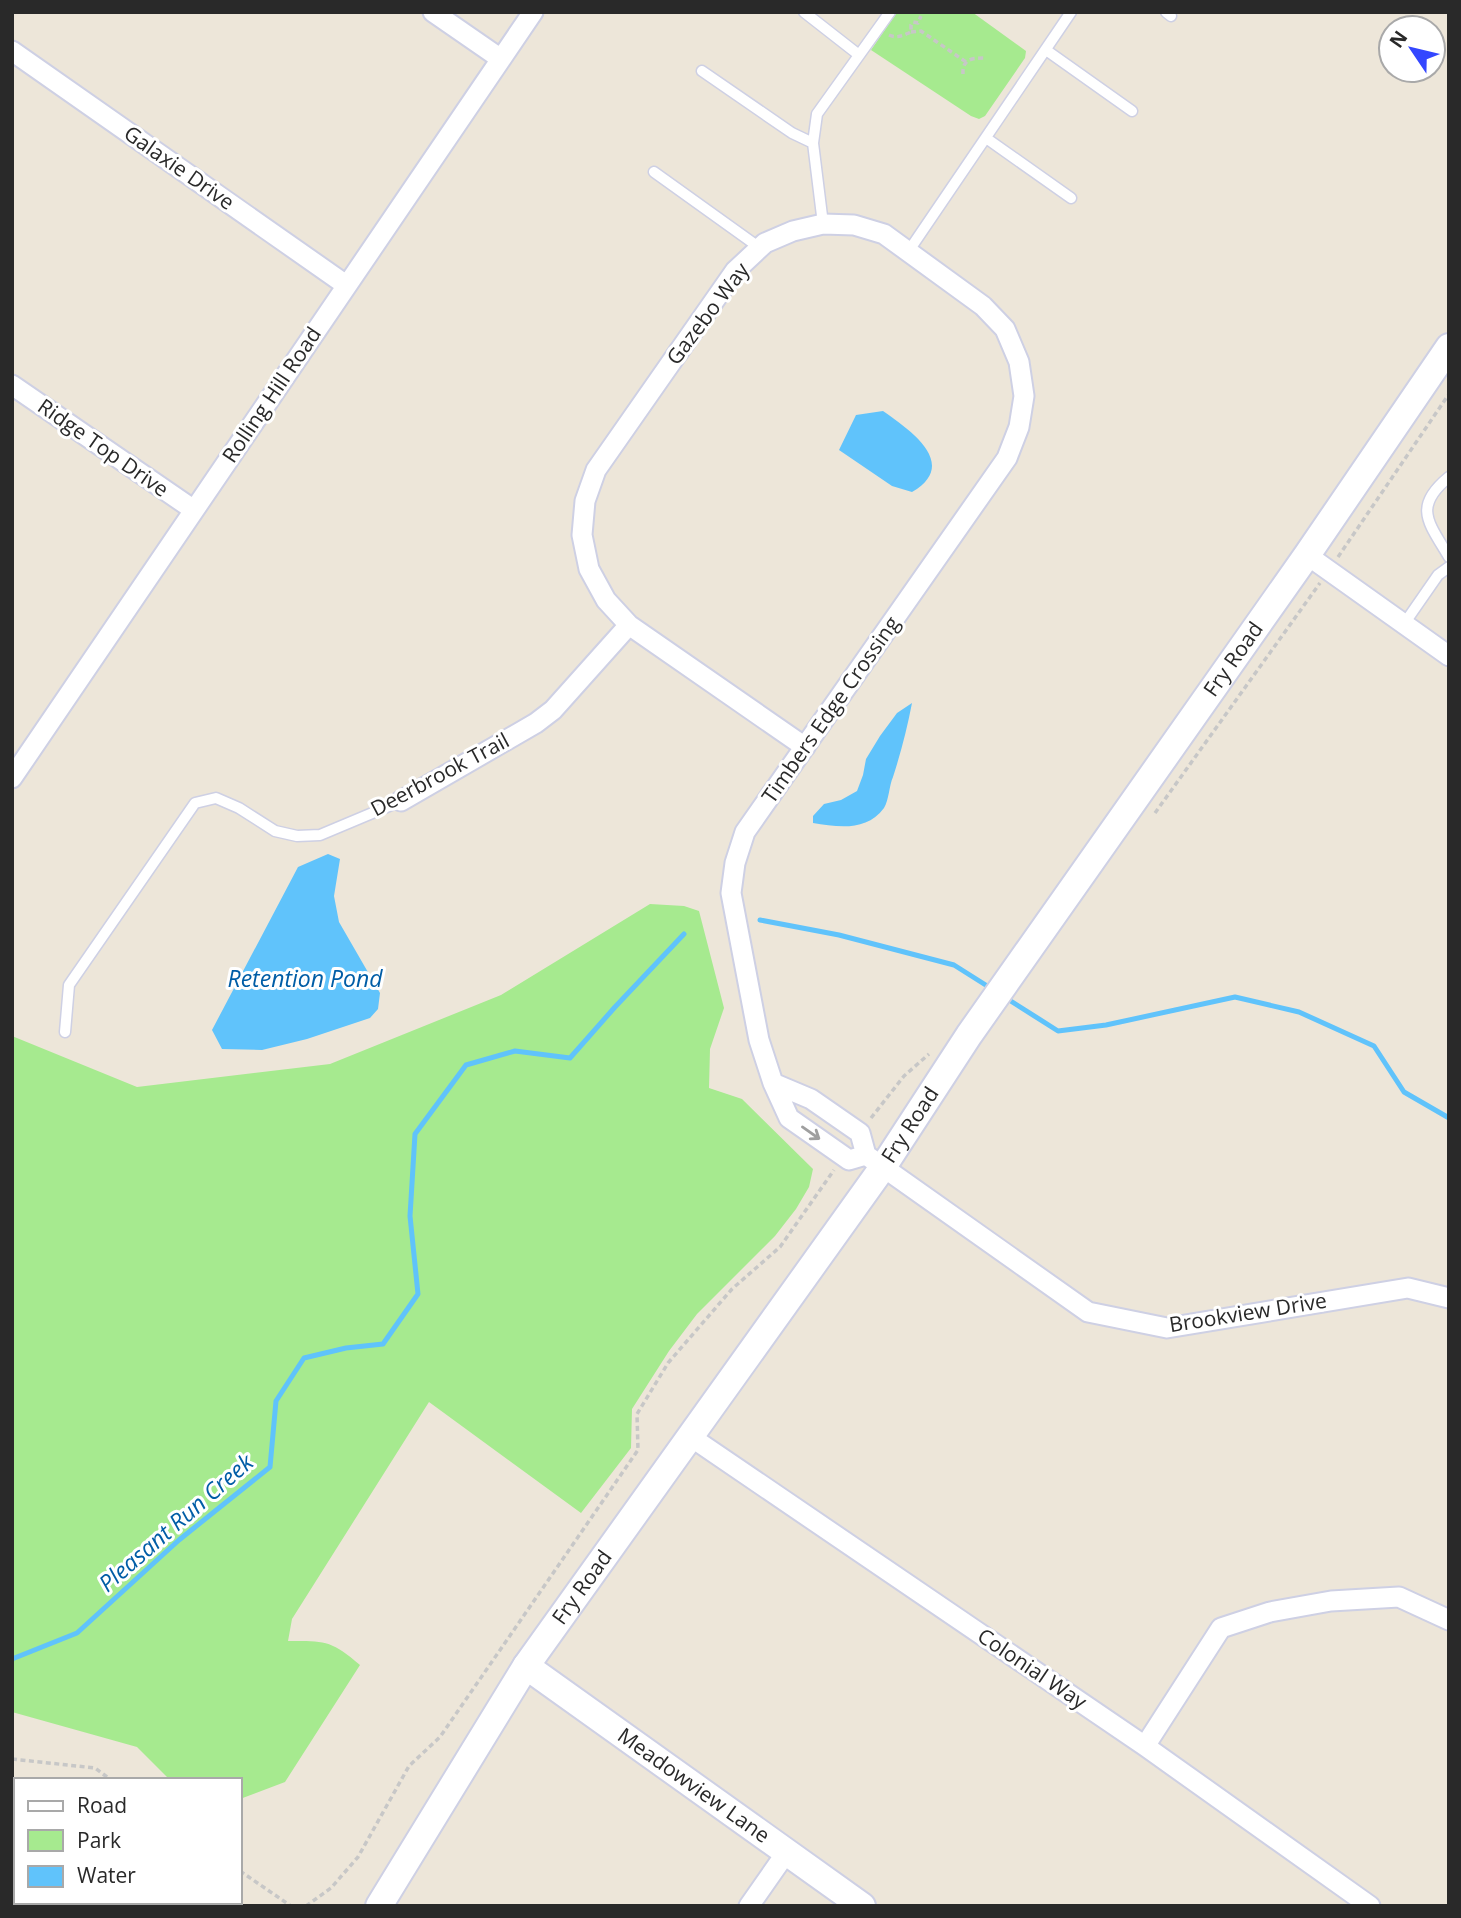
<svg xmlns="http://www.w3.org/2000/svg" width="1461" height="1918" font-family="'Open Sans',sans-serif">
	<rect width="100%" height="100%" fill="#ede6d9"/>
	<path fill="#a6ea8f" d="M897,12H972L1026,51L1025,58L985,116L979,119L971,116L871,50Z
		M650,904L684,906L699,911L724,1008L710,1049L709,1088L742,1099L813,1169L809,1187L796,1209L775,1236L697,1314L669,1351L632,1409L631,1448L581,1513L429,1402L292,1619L288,1641C325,1641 331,1640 360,1665L285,1782L240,1799V1780H170L137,1747L12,1712V1036L137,1087L330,1064L501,995Z"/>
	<path fill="#60c3fb" d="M883,411C910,430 960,464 912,492L892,486L839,450L856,415Z
		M912,703C907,729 901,752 893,777C889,786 889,800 884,808C866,832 838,827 813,823V816L824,804L841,800L857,791L863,775L866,759L880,736L897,713Z
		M328,854L340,859L334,896L339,922L380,993L378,1009L370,1018L307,1039L262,1050L222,1049L212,1030L298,867Z"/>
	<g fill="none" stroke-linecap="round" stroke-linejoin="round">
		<path stroke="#60c3fb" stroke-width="5" d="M760,920L839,935L954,965L992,989
			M1006,998L1058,1031L1106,1025L1235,997L1299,1012L1374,1046L1404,1092L1449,1118
			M12,1659L77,1633L179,1540L270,1467L276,1401L304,1358L346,1348L383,1344L418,1294L410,1216L415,1134L466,1065L515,1051L570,1058L615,1007L684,934"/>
		<defs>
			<path id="lane" d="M804,12L859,55
				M1166,12L1171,16
				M1046,50L1132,111
				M702,71L792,133L813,143
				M986,138L1071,198
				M654,172L760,248
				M823,224L813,143L817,114L890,12
				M908,252L1071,12
				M1449,477C1412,507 1429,523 1449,557
				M1404,624L1438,575L1449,567
				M65,1032L69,985L195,803L216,798L239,808L275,831L297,836L320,835L401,801"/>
			<path id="street" d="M433,12L501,59
				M12,51L346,285
				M12,385L194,510
				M1307,555L1449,656
				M805,747L629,625L606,600L589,569L582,535L585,501L596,470L735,271L765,243L793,231L823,224L854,225L884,234L983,306L1005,329L1019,362L1024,396L1019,427L1007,458L745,832L735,863L731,893L759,1040L773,1083L789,1118L849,1160L866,1155
				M12,778L533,12
				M401,801L536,723L553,710L629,625
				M773,1083L811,1099L860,1133L866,1155L1088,1312L1167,1328L1408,1288L1449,1298
				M691,1437L1145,1746L1370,1906
				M1145,1746L1221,1628L1270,1612L1331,1601L1399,1597L1449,1620
				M749,1906L786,1853"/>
			<g id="secondary">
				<path id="s1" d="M526,1666L862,1906"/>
				<path id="s2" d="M379,1906L526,1666L883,1167L969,1035L1307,555L1449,347"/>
			</g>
		</defs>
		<use href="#lane" stroke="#ced0e4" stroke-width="13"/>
		<use href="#street" stroke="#ced0e4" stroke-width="23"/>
		<use href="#secondary" stroke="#ced0e4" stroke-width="30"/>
		<path stroke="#c7c7c7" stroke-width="3.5" stroke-dasharray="5 3.5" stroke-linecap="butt" d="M911,32L921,31L966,62
			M889,35C897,39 904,35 911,32V25L913,22L918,23L921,16
			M963,74C962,59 972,58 984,58
			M1338,557L1449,394
			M1155,813L1320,583
			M871,1118L904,1076L929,1054
			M12,1759L95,1768L111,1780
			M240,1871L291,1906
			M306,1906L331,1888L358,1857L409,1766L440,1737L638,1450L637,1414L668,1363L732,1289L780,1247L834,1170"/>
		<use href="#lane" stroke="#fff" stroke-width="10"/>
		<use href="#street" stroke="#fff" stroke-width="19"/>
		<use href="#secondary" stroke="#fff" stroke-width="26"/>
	</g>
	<defs><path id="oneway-shaft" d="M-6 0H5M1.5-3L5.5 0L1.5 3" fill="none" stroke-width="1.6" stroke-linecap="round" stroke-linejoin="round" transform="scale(1.75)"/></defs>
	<use stroke="#9f9f9f" href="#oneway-shaft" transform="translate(811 1133) rotate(35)"/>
	<g text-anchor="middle" stroke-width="6" stroke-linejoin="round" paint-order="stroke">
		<g font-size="21" fill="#292929" stroke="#fff">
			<text transform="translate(179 168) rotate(35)" y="7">Galaxie Drive</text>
			<text transform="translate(708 314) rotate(-53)" y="7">Gazebo Way</text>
			<text transform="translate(272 395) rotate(-56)" y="7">Rolling Hill Road</text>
			<text transform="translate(103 448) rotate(35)" y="7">Ridge Top Drive</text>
			<text dy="7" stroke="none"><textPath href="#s2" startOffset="1512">Fry Road</textPath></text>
			<text transform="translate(831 710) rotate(-55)" y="7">Timbers Edge Crossing</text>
			<text transform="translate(440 775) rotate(-28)" y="7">Deerbrook Trail</text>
			<text dy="7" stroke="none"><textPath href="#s2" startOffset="945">Fry Road</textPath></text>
			<text transform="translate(1248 1313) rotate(-9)" y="7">Brookview Drive</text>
			<text dy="7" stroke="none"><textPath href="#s2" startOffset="378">Fry Road</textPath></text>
			<text transform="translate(1032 1669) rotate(34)" y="7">Colonial Way</text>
			<text dy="7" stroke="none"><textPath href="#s1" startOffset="206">Meadowview Lane</textPath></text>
		</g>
		<g font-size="23" font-style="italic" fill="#005da6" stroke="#fff">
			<text x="305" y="987">Retention Pond</text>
			<text transform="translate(176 1523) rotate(-41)" y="8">Pleasant Run Creek</text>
		</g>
	</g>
	<rect width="1461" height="1918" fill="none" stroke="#292929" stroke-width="28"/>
	<rect x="14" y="1778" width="228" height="126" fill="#ffffff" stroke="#a9a9a9" stroke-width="2"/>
	<rect x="28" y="1801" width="35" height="10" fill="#ffffff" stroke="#a9a9a9" stroke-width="2"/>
	<text x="77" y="1813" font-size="21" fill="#292929">Road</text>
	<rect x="28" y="1830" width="35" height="21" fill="#a6ea8f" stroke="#a9a9a9" stroke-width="2"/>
	<text x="77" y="1848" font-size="21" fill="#292929">Park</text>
	<rect x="28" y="1866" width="35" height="21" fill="#60c3fb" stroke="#a9a9a9" stroke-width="2"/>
	<text x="77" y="1883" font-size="21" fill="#292929">Water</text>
	<g transform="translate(1412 49) rotate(305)"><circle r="33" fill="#ffffff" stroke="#a9a9a9" stroke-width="2"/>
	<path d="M0-5L12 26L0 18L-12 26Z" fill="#3447ff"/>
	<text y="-10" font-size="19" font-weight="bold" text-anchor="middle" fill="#292929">N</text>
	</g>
</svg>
